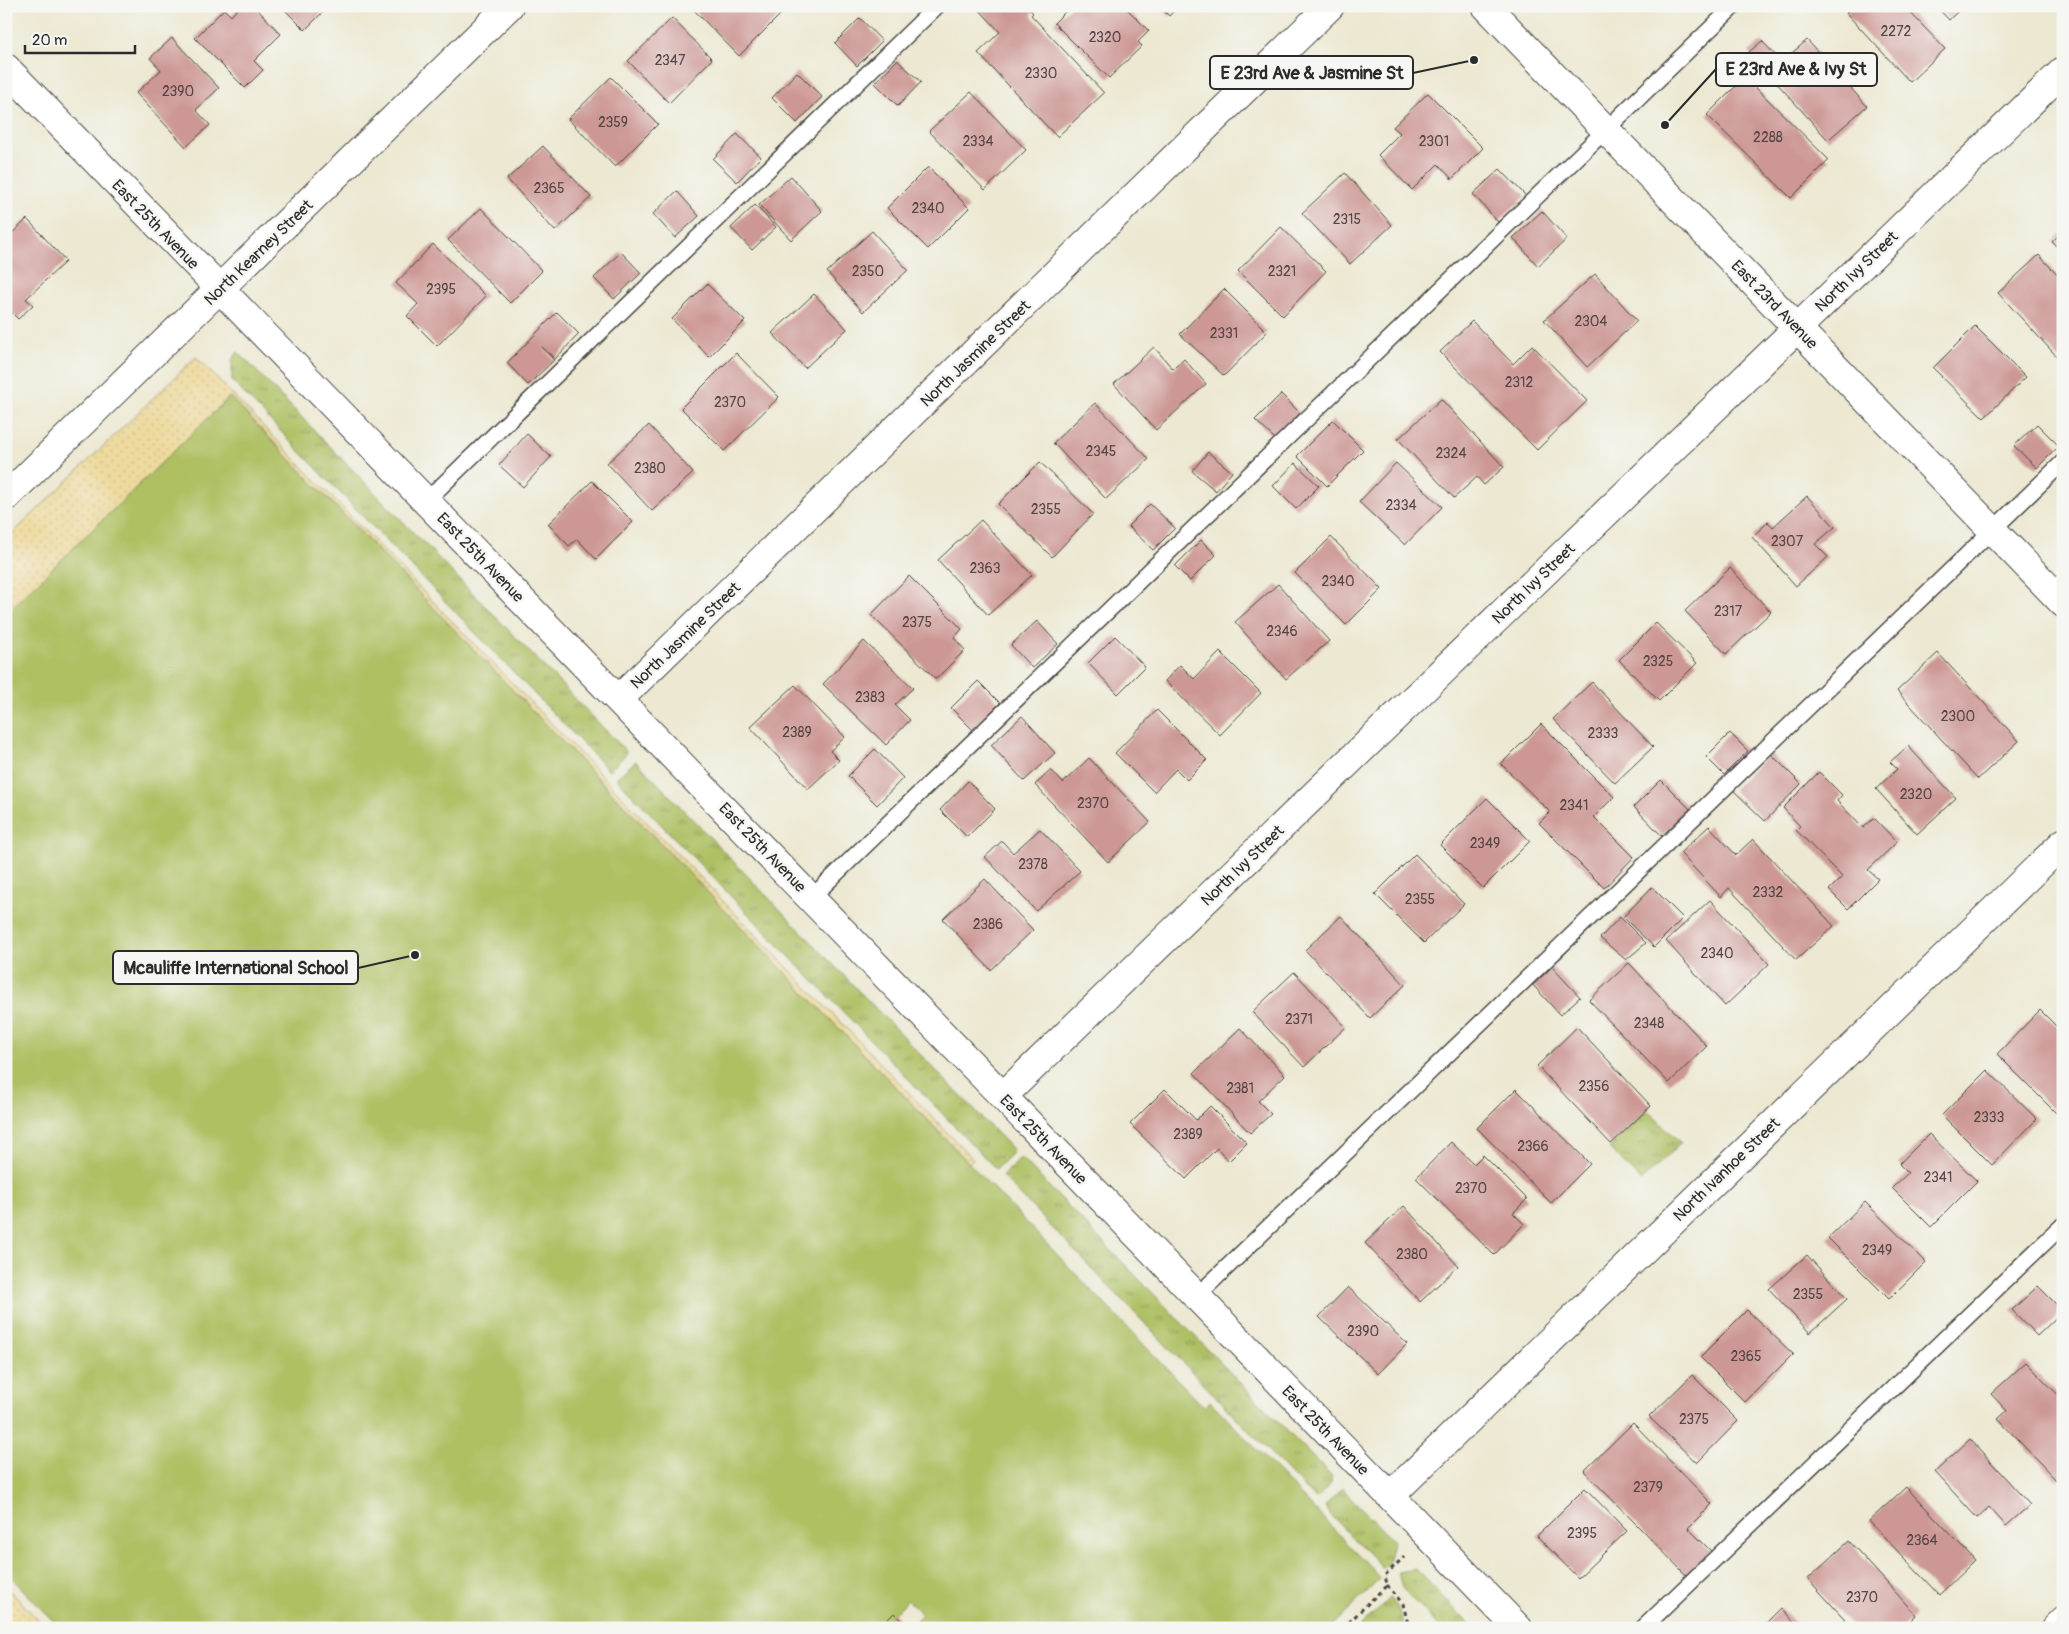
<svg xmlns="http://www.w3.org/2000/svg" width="2069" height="1634" font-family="Pangolin,sans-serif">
	<defs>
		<pattern id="grass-tufts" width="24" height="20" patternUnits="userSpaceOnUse" patternTransform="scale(1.25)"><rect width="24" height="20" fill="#afc063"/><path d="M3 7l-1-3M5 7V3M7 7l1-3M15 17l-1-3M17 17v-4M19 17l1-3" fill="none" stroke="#8f9c52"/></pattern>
		<pattern id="sand-dots" width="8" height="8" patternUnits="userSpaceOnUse" patternTransform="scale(1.25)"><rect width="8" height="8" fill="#eeda9e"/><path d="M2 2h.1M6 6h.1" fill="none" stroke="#cb8" stroke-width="1.8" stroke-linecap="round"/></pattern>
	</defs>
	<rect width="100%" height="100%" fill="#f6f6f2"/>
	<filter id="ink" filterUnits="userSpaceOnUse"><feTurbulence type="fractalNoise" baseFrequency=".02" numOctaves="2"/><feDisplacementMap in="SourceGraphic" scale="10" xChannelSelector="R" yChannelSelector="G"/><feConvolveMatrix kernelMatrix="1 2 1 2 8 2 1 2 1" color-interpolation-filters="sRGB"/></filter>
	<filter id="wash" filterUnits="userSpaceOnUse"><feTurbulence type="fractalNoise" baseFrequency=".0096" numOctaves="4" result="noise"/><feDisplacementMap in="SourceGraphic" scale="20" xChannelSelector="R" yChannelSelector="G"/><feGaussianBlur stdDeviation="1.12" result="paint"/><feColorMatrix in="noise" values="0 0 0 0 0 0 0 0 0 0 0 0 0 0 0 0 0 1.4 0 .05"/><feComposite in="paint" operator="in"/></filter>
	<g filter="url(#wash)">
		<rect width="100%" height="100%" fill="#ece8d1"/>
		<path fill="url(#grass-tufts)" stroke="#6d7647" d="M238,352L626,751L625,755L609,771L232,381V360Z
			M636,761L1012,1149L1013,1152L996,1169L616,778Z
			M1647,1110L1681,1143L1641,1181L1609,1148Z
			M1019,1159H1022L1332,1477V1483L1315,1499L1002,1176Z
			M1342,1488L1393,1541L1388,1564L1383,1568L1327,1511L1325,1506Z
			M1416,1569L1473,1628H1440L1402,1588L1398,1572Z
			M1389,1598C1399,1606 1402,1616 1404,1628H1359Z"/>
		<path fill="url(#sand-dots)" stroke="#8c8264" d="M196,357L973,1159L969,1163L230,397L6,613V540Z
			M6,1587L46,1628H6Z"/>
		<path fill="#afc063" stroke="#6d7647" d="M230,397L1204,1407L1210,1401L1381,1578L1330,1628H909L922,1615L908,1600L879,1628H60L6,1572V613Z"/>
		<g id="blocks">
			<path fill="#cc9794" d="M240,6H254L281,34L254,61L263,70L245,88L195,38L224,9L231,16Z
				M281,6H329L305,30Z
				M690,6H777L783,12L739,56Z
				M976,6H1027L1033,13L1031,15L1104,93L1057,137L978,53L1000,32Z
				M1071,6H1124L1149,31L1138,42L1142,46L1109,78L1054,23Z
				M1159,6H1179L1169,16Z
				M1854,6H1904L1945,49L1910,82L1846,13Z
				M1936,6H1963L1949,20Z
				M672,18L712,59L669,103L628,61Z
				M860,18L882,41L857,66L835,43Z
				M172,38L219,88L196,110L210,125L186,147L136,93L161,70L150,58Z
				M1807,40L1867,106L1828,140L1749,52L1762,41L1782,62Z
				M897,60L921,82L898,106L875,83Z
				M797,72L822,97L797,123L772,98Z
				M611,77L658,124L615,167L568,119Z
				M1745,77L1829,160L1791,198L1707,115Z
				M971,92L1026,150L985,190L929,131Z
				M1428,93L1483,148L1452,179L1438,164L1412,190L1378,155L1400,133L1393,127Z
				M737,134L761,157L737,182L713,159Z
				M543,146L591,197L555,231L507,179Z
				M928,167L969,208L928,249L887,208Z
				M1500,169L1526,196L1498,222L1473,194Z
				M1345,173L1392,225L1350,264L1302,213Z
				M791,176L822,211L791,240L759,205Z
				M677,191L699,216L675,238L653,214Z
				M755,205L776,227L752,250L731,228Z
				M481,208L542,271L510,303L448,240Z
				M1542,211L1567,239L1538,266L1513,238Z
				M27,219L66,261L26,299L33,305L18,319L6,307V235L8,237Z
				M1281,227L1326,271L1283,316L1238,271Z
				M872,231L908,270L863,312L827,272Z
				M2063,231V252L2052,242Z
				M433,244L486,296L437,346L407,316L418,304L396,283Z
				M621,252L641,273L614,299L594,278Z
				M2039,255L2063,281L2062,362L1998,293Z
				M1595,274L1637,321L1587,367L1544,320Z
				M707,284L745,321L709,357L672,319Z
				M1224,289L1267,332L1224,376L1180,334Z
				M814,294L847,329L805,368L772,333Z
				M557,312L579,334L555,359L542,347L554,360L528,385L507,363Z
				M1472,321L1513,364L1532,345L1587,401L1537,450L1440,352Z
				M1975,326L2026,377L1984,418L1933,368Z
				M1154,347L1173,369L1184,359L1206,384L1156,430L1114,384Z
				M736,353L779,397L724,451L681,408Z
				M1281,394L1300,413L1275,439L1255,420Z
				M1441,399L1504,467L1484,485L1477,477L1454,498L1398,439Z
				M1095,403L1149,459L1106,499L1053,443Z
				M1333,420L1363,450L1327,486L1297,456Z
				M2037,424L2059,446L2037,468L2014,446Z
				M649,425L693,473L652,511L607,463Z
				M527,434L551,457L523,487L499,465Z
				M1208,452L1232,472L1216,491L1192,471Z
				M1040,462L1093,514L1052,557L998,504Z
				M1295,463L1319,486L1296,509L1273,486Z
				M1396,463L1442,507L1405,545L1359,502Z
				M592,481L633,522L596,559L577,539L569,546L548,524Z
				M1807,496L1835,527L1815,544L1828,557L1796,586L1752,537L1768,522L1773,527Z
				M1150,504L1175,528L1153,550L1128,526Z
				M981,520L1032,575L988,615L938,560Z
				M1331,537L1382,589L1346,625L1295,573Z
				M1201,540L1216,555L1190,581L1175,566Z
				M1730,568L1771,612L1726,654L1685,611Z
				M909,576L962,629L954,638L965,650L936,679L871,615Z
				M1278,584L1329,641L1286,679L1235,622Z
				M1037,621L1058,644L1032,668L1011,645Z
				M1656,623L1697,663L1659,701L1619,660Z
				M1115,636L1145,667L1118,694L1088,663Z
				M864,641L913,688L895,705L910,720L886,745L823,684Z
				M1220,652L1261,693L1220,735L1165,681L1180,665L1194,679Z
				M1938,653L2019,741L1978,779L1897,691Z
				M978,681L1000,703L973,730L951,708Z
				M1592,682L1653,747L1615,783L1553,719Z
				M795,685L845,737L830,751L839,760L808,789L750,727Z
				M1157,710L1207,760L1187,780L1176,769L1154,792L1115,753Z
				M1022,716L1055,753L1024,781L991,745Z
				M1541,724L1614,797L1594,817L1634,857L1604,888L1539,823L1550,812L1501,764Z
				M1730,733L1748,751L1724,775L1706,757Z
				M1908,746L1956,798L1917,834L1876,789L1897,769L1890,762Z
				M875,749L903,778L877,805L848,776Z
				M1770,753L1801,784L1765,821L1733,790Z
				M1089,758L1150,822L1108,862L1035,785L1051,770L1063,783Z
				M1819,772L1842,795L1837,801L1863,828L1874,818L1897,842L1868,870L1878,879L1848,909L1829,890L1842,877L1796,830L1800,826L1783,808Z
				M1661,780L1690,809L1662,836L1634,807Z
				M968,781L995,809L967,837L940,810Z
				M1487,798L1530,841L1483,888L1440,845Z
				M1709,826L1736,855L1753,839L1834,926L1796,960L1729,888L1721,897L1680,853Z
				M1040,829L1080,871L1036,911L985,857L1002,841L1013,853Z
				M1415,854L1464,904L1424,943L1375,894Z
				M985,879L1033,930L991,970L943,919Z
				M1652,887L1683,918L1654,947L1623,917Z
				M1710,900L1769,964L1725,1006L1666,941Z
				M1341,916L1405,985L1370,1018L1305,950Z
				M1620,917L1646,943L1626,960L1600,938Z
				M1629,963L1707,1046L1669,1083L1589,1000Z
				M1552,967L1580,997L1560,1015L1533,985Z
				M1294,972L1346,1027L1304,1067L1252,1012Z
				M2040,1010L2063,1033V1120L1997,1054Z
				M1577,1027L1651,1106L1611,1144L1537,1066Z
				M1240,1028L1285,1075L1258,1101L1271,1114L1250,1133L1194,1073Z
				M1987,1070L2037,1119L1992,1165L1942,1115Z
				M1165,1089L1196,1120L1210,1106L1247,1143L1229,1161L1217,1148L1186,1179L1130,1124Z
				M1516,1089L1590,1164L1551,1203L1477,1128Z
				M1929,1134L1977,1181L1931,1227L1892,1188L1908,1173L1899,1164Z
				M1451,1142L1474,1164L1483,1155L1527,1199L1513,1213L1524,1224L1494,1255L1416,1178Z
				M1865,1202L1926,1262L1889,1299L1828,1238Z
				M1404,1206L1458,1266L1420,1302L1365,1243Z
				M1807,1255L1847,1299L1810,1333L1769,1289Z
				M2038,1286L2063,1311L2037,1336L2012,1310Z
				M1348,1287L1407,1344L1378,1374L1319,1317Z
				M1747,1310L1793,1354L1745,1402L1700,1357Z
				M2026,1362L2063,1400V1475L2057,1481L1998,1419L2007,1411L1991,1394Z
				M1692,1375L1738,1421L1697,1463L1649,1417Z
				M1633,1423L1712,1504L1688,1528L1712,1552L1687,1576L1584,1471Z
				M1970,1439L2030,1505L2006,1526L1989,1507L1977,1518L1935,1472Z
				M1906,1487L1975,1560L1939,1595L1869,1521Z
				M1585,1488L1627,1531L1578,1578L1537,1536Z
				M1849,1541L1916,1615L1903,1628H1853L1808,1579Z
				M1781,1608L1800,1628H1761Z
				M894,1613L908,1628H879Z"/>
		</g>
	</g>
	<g filter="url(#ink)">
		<use href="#blocks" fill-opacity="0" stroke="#484744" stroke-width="1"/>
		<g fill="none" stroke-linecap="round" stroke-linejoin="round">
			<defs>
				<path id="service" d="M426,501L937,6
					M812,897L1734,6
					M1196,1297L2063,462
					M1643,1628L2063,1225"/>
				<path id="minor" d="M6,68L1518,1628
					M619,699L1330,6
					M1003,1096L2063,71
					M1390,1496L2063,843"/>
				<path id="tertiary" d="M1486,6L2063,603
					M6,497L509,6
					M2056,1628L2063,1621"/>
			</defs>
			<use href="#service" stroke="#484744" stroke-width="18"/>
			<use href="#minor" stroke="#484744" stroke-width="30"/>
			<use href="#tertiary" stroke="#484744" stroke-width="30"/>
			<path stroke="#484744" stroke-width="3" stroke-dasharray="4 4" stroke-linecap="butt" d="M1387,1585L1403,1604L1409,1628
				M1343,1628L1387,1585L1385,1575L1404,1557"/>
			<use href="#service" stroke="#fff" stroke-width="15"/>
			<use href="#minor" stroke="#fff" stroke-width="28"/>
			<use href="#tertiary" stroke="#fff" stroke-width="28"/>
		</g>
	</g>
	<g text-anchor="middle" stroke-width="5" stroke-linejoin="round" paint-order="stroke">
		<g font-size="14" fill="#534645">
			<text x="1896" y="36">2272</text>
			<text x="1105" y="42">2320</text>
			<text x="670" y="65">2347</text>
			<text x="1041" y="78">2330</text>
			<text x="178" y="96">2390</text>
			<text x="613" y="127">2359</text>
			<text x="1768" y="142">2288</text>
			<text x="978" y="146">2334</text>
			<text x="1434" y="146">2301</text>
			<text x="549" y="193">2365</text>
			<text x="928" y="213">2340</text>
			<text x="1347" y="224">2315</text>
			<text x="868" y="276">2350</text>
			<text x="1282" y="276">2321</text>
			<text x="441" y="294">2395</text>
			<text x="1591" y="326">2304</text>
			<text x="1224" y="338">2331</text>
			<text x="1519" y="387">2312</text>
			<text x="730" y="407">2370</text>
			<text x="1101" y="456">2345</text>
			<text x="1451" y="458">2324</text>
			<text x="650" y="473">2380</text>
			<text x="1401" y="510">2334</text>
			<text x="1046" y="514">2355</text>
			<text x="1787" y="546">2307</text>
			<text x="985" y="573">2363</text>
			<text x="1338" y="586">2340</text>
			<text x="1728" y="616">2317</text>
			<text x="917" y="627">2375</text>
			<text x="1282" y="636">2346</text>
			<text x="1658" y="666">2325</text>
			<text x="870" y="702">2383</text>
			<text x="1958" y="721">2300</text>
			<text x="797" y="737">2389</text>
			<text x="1603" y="738">2333</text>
			<text x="1916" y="799">2320</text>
			<text x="1093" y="808">2370</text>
			<text x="1574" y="810">2341</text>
			<text x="1485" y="848">2349</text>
			<text x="1033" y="869">2378</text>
			<text x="1768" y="897">2332</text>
			<text x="1420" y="904">2355</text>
			<text x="988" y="929">2386</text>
			<text x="1717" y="958">2340</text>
			<text x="1299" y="1024">2371</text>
			<text x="1649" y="1028">2348</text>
			<text x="1594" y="1091">2356</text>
			<text x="1240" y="1093">2381</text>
			<text x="1989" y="1122">2333</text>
			<text x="1188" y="1139">2389</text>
			<text x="1533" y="1151">2366</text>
			<text x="1938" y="1182">2341</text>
			<text x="1471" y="1193">2370</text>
			<text x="1877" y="1255">2349</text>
			<text x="1412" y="1259">2380</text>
			<text x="1808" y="1299">2355</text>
			<text x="1363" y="1336">2390</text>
			<text x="1746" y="1361">2365</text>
			<text x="1694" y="1424">2375</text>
			<text x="1648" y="1492">2379</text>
			<text x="1582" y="1538">2395</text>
			<text x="1922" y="1545">2364</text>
			<text x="1862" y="1602">2370</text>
		</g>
		<g font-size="16" fill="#2b2b2b" stroke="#f6f6f2">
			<text transform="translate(156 224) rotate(46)" y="6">East 25th Avenue</text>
			<text transform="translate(258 252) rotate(-44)" y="6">North Kearney Street</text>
			<text transform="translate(1856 271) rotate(-44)" y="6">North Ivy Street</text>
			<text transform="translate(1775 304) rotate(46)" y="6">East 23rd Avenue</text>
			<text transform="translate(975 353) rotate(-44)" y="6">North Jasmine Street</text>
			<text transform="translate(481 557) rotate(46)" y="6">East 25th Avenue</text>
			<text transform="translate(1533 583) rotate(-44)" y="6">North Ivy Street</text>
			<text transform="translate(685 635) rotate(-44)" y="6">North Jasmine Street</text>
			<text transform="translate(763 847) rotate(46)" y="6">East 25th Avenue</text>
			<text transform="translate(1242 865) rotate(-44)" y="6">North Ivy Street</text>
			<text transform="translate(1044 1139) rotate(46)" y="6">East 25th Avenue</text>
			<text transform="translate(1726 1169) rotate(-44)" y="6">North Ivanhoe Street</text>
			<text transform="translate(1326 1430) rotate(46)" y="6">East 25th Avenue</text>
		</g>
	</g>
	<path fill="none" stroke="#2b2b2b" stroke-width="2" d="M1665 125L1716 69M1474 60L1413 73M415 955L358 968"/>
	<g fill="#2b2b2b" stroke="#f6f6f2" stroke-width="2">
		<circle cx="1665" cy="125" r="5"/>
		<circle cx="1474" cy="60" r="5"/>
		<circle cx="415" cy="955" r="5"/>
	</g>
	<g fill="#f6f6f2" stroke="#2b2b2b" stroke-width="2">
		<rect x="1716" y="53" width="161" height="33" rx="5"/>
		<rect x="1210" y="56" width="203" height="33" rx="5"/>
		<rect x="113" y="951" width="245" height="33" rx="5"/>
	</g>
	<g font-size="18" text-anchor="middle" font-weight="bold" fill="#2b2b2b">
		<text x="1796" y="75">E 23rd Ave &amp; Ivy St</text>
		<text x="1312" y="79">E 23rd Ave &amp; Jasmine St</text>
		<text x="236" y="974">Mcauliffe International School</text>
	</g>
	<rect width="2069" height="1634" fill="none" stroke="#f6f6f2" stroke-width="25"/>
	<path d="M25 45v8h110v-8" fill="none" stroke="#2b2b2b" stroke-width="2.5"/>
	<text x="32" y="45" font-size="15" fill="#2b2b2b" stroke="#f6f6f2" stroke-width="4" paint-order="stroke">20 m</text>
</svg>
